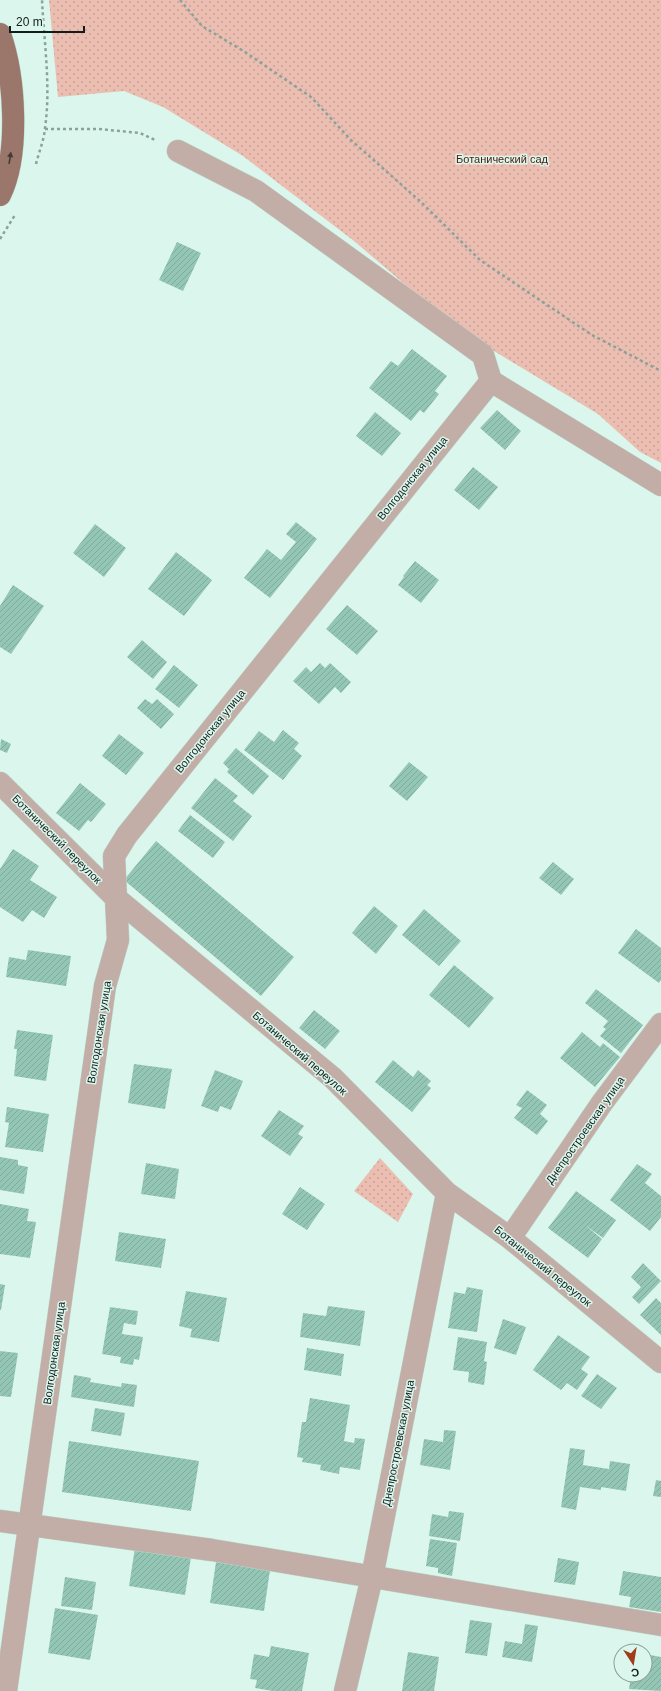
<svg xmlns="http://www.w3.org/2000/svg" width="661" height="1691" font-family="Helvetica,sans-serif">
	<defs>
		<pattern id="park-dots" width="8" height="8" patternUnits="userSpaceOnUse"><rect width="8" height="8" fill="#ebbeb1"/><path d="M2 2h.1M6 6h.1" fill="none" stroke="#c8a398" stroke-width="1.8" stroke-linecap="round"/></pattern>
		<pattern id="building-hatch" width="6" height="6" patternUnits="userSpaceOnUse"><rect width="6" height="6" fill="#94c6b6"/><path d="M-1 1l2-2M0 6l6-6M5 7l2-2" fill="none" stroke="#7faa9c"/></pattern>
	</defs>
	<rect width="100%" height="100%" fill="#dbf7ed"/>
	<path fill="url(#park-dots)" d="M49,0H661V463L640,452L598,414L456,328L354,241L243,156L163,107L124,91L58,97Z
		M380,1158L413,1194L398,1222L354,1191Z"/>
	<path fill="url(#building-hatch)" d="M177,242L201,253L183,291L159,280Z
		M412,349L447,376L435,391L439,394L424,413L420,410L411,421L369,388L391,361L398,366Z
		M497,410L521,431L505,450L480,428Z
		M375,412L401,433L382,456L356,436Z
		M473,467L498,487L479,510L454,490Z
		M296,522L317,539L270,598L244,578L267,549L281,560L296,542L286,534Z
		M95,524L126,548L104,577L73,553Z
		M176,552L212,580L184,616L148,589Z
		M415,561L439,580L421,603L398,585L404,577L403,576Z
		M13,585L44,606L11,654L0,647V606Z
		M347,605L378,631L357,655L326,629Z
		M142,640L167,662L153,679L127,657Z
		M320,663L325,668L330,663L351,682L341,693L335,687L319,704L293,681L306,667L311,672Z
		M174,665L198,685L179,708L155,689Z
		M145,699L152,704L157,699L174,714L161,729L137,708Z
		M283,730L299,743L294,749L302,756L283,780L244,750L259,731L274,742Z
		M119,734L144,753L126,775L102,756Z
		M1,739L11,744L7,753L0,750Z
		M236,748L269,776L253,795L227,772L229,769L223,763Z
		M409,762L428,777L407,801L389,786Z
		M215,778L238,796L233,801L252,816L233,841L191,808Z
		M80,783L106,804L91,822L88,820L79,831L56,813Z
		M190,815L225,842L213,858L178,831Z
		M156,841L294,957L261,996L124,880Z
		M13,849L39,866L30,880L57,897L44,918L32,910L23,922L0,907V869Z
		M553,862L574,879L561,895L539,878Z
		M374,906L398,926L376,954L352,933Z
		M424,909L461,941L439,966L402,935Z
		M636,929L661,948V980L659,983L618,953Z
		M28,950L71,956L66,986L6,977L9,957L26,960Z
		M454,965L494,998L469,1028L429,995Z
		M596,989L643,1025L621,1053L600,1036L606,1029L603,1027L608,1021L585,1003Z
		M314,1010L340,1031L325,1049L299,1028Z
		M17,1030L53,1035L46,1081L14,1076L17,1049H14Z
		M582,1032L600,1047L603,1043L620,1057L595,1087L560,1058Z
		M393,1060L413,1077L418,1070L431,1081L427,1085L431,1088L412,1112L375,1082Z
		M134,1064L172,1069L165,1109L128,1103Z
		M215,1070L243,1081L231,1110L220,1106L218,1112L201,1106Z
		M527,1090L547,1105L540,1114L548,1121L537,1135L514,1118L522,1108L516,1105Z
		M7,1107L49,1114L43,1152L5,1147L9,1123L5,1122Z
		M279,1110L304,1126L298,1134L303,1137L290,1156L261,1136Z
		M0,1157L18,1160V1165L28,1167L24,1194L0,1190Z
		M146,1163L179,1169L175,1199L141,1194Z
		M637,1164L652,1174L645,1183L661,1196V1217L650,1231L610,1200Z
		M300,1187L325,1204L307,1230L282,1214Z
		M576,1191L616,1220L603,1238L585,1225L602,1239L588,1258L548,1228Z
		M0,1204L29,1209L27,1221L36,1222L30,1258L0,1254Z
		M119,1232L166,1239L161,1268L115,1261Z
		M643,1263L661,1281L639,1304L632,1297L641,1287L631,1277Z
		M0,1284L5,1285L1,1310H0Z
		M467,1287L483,1290L477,1332L448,1328L454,1292L465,1294Z
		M186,1291L227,1298L219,1342L190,1337L192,1329L179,1326Z
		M656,1298L661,1303V1335L640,1315Z
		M328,1306L365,1311L360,1346L300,1337L303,1313L326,1316Z
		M110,1307L138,1311L136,1325L124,1323L122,1334L143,1337L139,1360L134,1359L133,1365L120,1363L121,1357L102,1354Z
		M503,1319L526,1327L516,1355L494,1348Z
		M558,1335L590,1357L581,1369L588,1374L577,1390L567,1383L561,1390L533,1370Z
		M458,1337L487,1342L484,1361L487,1362L484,1385L468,1382L469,1372L453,1370Z
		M307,1348L344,1354L341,1376L304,1370Z
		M0,1351L18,1353L11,1397L0,1396Z
		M597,1374L617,1388L601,1409L581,1396Z
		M74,1375L91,1378L90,1382L121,1387L122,1383L137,1385L134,1407L71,1397Z
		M310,1398L350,1405L344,1441L354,1443L355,1438L365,1439L360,1470L340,1467L339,1474L320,1470L321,1465L302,1462L303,1458L297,1457L302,1422H306Z
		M95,1408L125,1413L121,1436L91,1431Z
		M444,1430L456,1431L450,1470L420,1465L424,1439L443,1442Z
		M69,1441L199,1461L191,1511L62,1492Z
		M570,1448L585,1450L583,1465L609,1469L610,1461L630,1464L626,1491L601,1487V1490L580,1487L576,1510L561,1507Z
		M656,1480L661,1481V1497L653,1496Z
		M449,1511L464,1513L460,1541L429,1536L432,1514L448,1517Z
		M430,1539L457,1543L452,1576L438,1573V1568L426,1566Z
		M135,1548L191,1557L185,1595L129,1586Z
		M558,1558L579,1562L575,1585L554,1582Z
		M216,1562L270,1570L264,1611L210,1603Z
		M623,1571L661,1577V1612L629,1607L631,1597L619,1595Z
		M65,1577L96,1582L92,1610L61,1606Z
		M55,1608L98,1615L90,1660L48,1653Z
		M470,1620L492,1623L487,1656L465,1653Z
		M525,1624L538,1626L532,1662L502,1657L505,1641L522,1644Z
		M271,1646L309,1653L302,1691H273L255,1688L257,1680L250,1679L254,1654L269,1657Z
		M408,1652L439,1657L434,1691H402Z
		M645,1654L661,1657V1691L629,1689L631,1675H645Z"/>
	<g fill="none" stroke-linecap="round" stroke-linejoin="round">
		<defs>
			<path id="minor" d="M178,151L256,191L483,355L491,381L661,485
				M0,783L117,899L333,1078L447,1193L510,1238L661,1362
				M510,1238L602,1103L661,1024
				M0,1521L212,1550L661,1625
				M6,1691L105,986L118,940L114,856L127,835L491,381
				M345,1691L372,1577L447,1193"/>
			<path id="major" d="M0,34C15,77 20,154 0,195"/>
		</defs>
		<use href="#minor" stroke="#bbd4cb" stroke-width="23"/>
		<use href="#major" stroke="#bbd4cb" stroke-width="23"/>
		<path stroke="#8ca19a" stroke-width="2.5" stroke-dasharray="3 3" stroke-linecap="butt" d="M180,0L202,26L245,52L311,97L351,140L421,202L480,260L592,335L661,371
			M45,129H99L140,133L157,141
			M36,164C39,152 44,140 45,128C51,86 44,42 42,0
			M0,239L15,215"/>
		<use href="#minor" stroke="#c3aea7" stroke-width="22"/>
		<use href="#major" stroke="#9b766b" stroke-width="22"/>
	</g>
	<defs><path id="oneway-solid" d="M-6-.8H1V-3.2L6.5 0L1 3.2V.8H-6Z"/></defs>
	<use fill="#423c36" href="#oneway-solid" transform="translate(10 158) rotate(-81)"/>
	<g text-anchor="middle" stroke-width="3" stroke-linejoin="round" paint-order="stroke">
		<g font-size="11" fill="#4f1806" stroke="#dbf7ed">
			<text x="502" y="163">Ботанический сад</text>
		</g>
		<g font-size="11" fill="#121c19" stroke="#dbf7ed">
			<text transform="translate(412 478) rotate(-51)" y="4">Волгодонская улица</text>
			<text transform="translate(210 731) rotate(-51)" y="4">Волгодонская улица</text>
			<text transform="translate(57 839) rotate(45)" y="4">Ботанический переулок</text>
			<text transform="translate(99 1032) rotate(-81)" y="4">Волгодонская улица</text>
			<text transform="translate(300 1053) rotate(41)" y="4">Ботанический переулок</text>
			<text transform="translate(585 1130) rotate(-55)" y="4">Днепростроевская улица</text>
			<text transform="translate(543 1266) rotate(39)" y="4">Ботанический переулок</text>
			<text transform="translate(54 1353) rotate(-82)" y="4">Волгодонская улица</text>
			<text transform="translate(398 1443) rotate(-79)" y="4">Днепростроевская улица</text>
		</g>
	</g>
	<g transform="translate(633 1663) rotate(168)"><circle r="19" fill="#dbf7ed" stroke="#8b9f98"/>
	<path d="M0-3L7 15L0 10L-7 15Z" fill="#a23b1a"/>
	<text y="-6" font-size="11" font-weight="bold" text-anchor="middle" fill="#121c19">С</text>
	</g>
	<path d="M10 26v6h74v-6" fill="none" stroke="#121c19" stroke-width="2"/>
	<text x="16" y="26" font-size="12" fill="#121c19" stroke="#dbf7ed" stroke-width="3" paint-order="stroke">20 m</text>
</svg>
